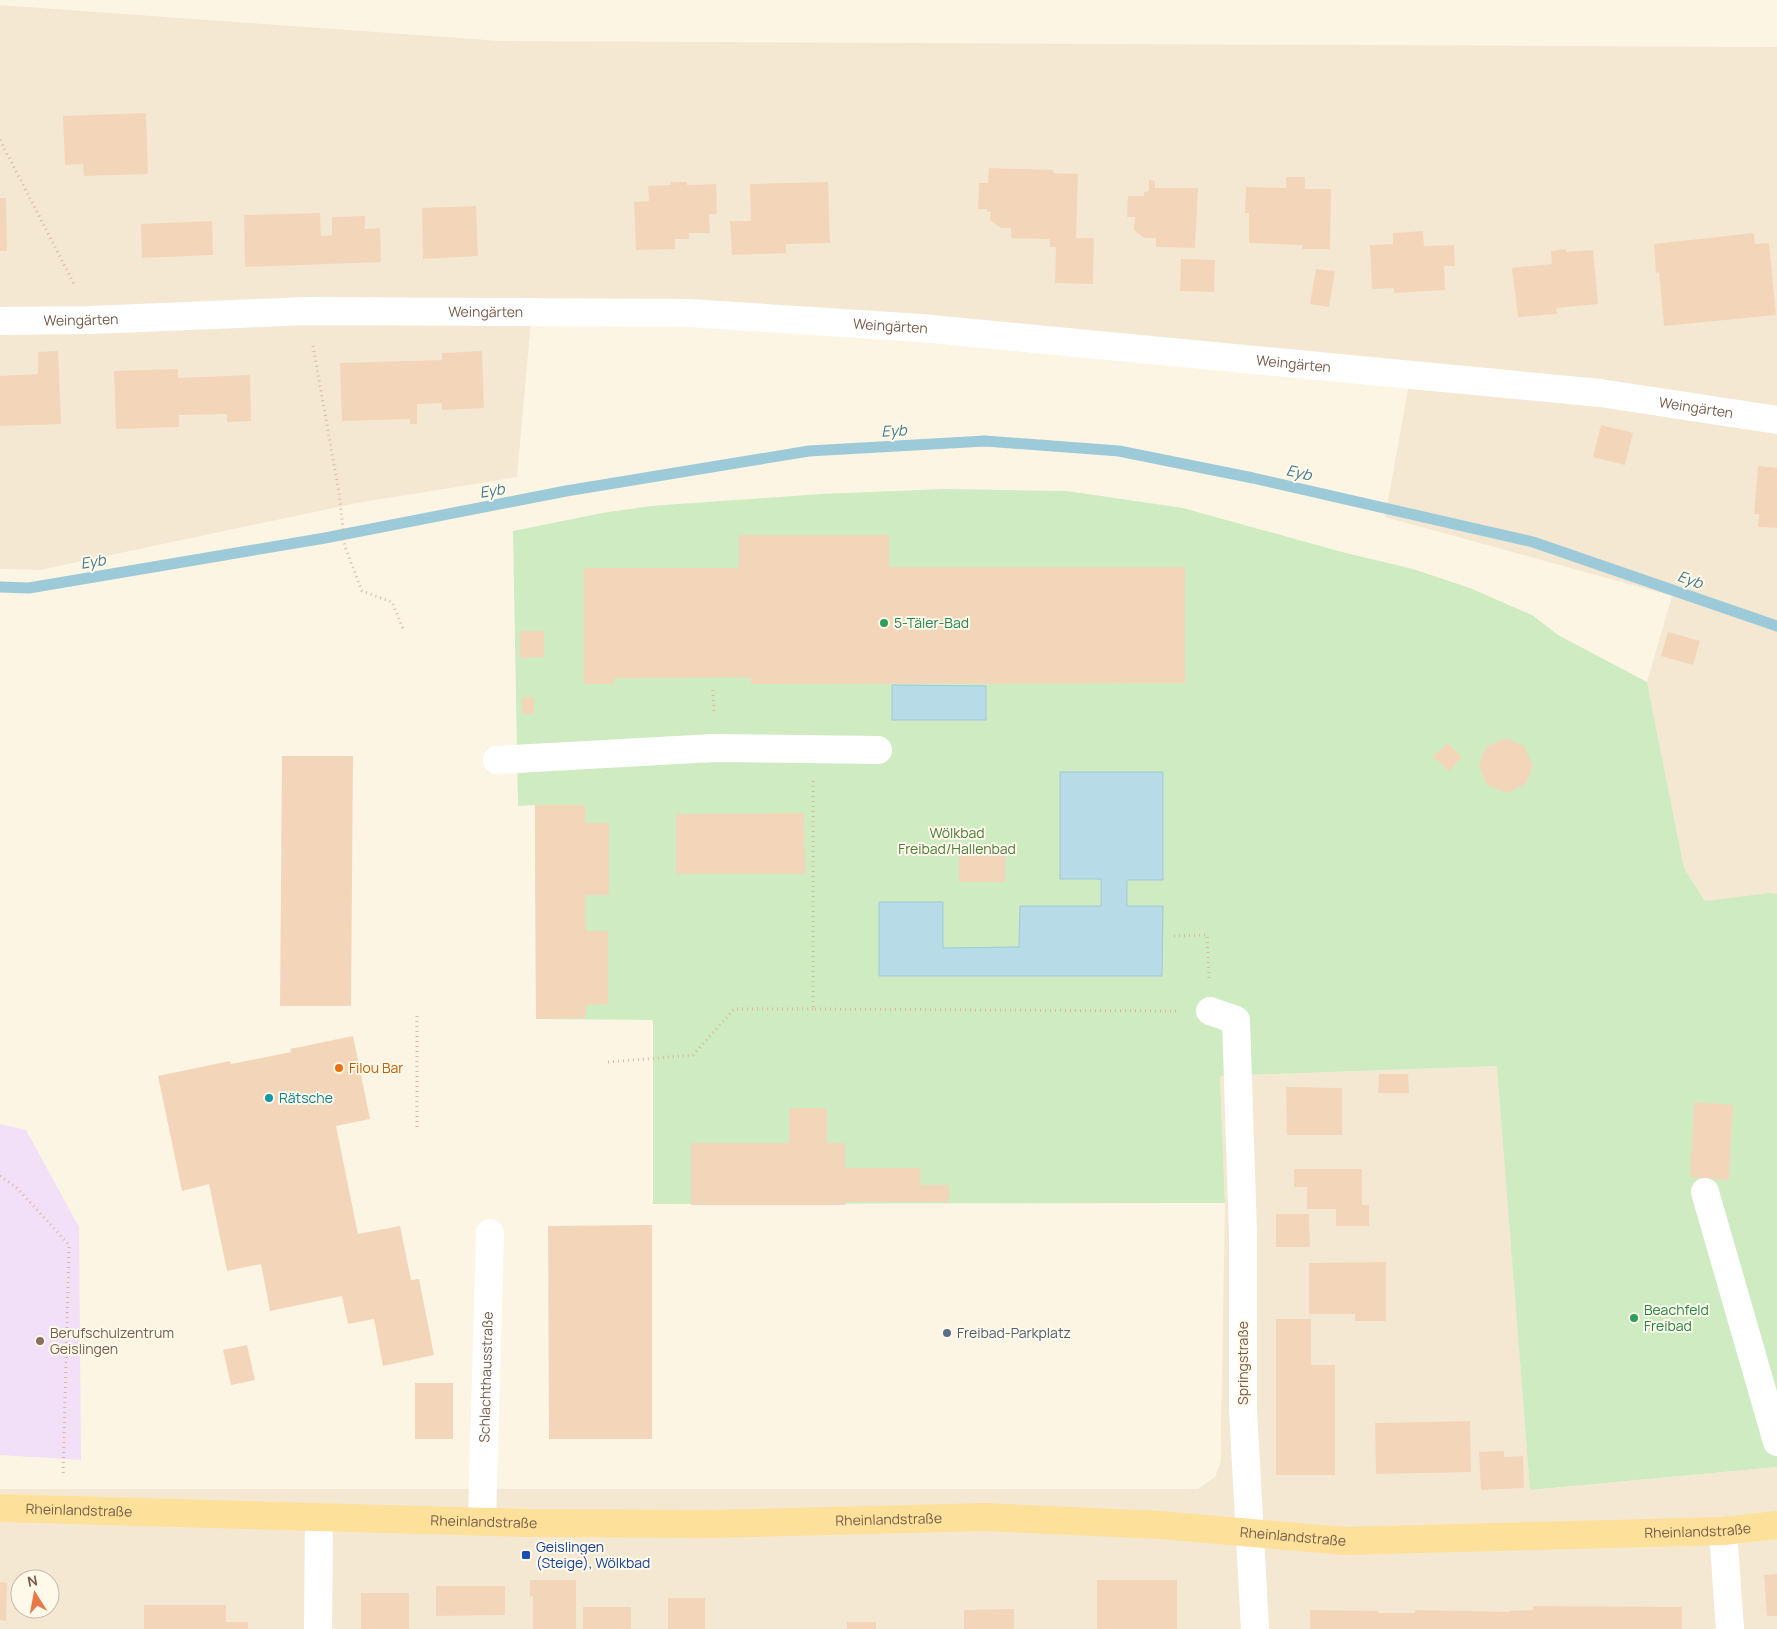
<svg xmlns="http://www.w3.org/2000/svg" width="1777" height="1629" font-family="Manrope,sans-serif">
	<rect width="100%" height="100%" fill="#fdf5e3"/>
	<path fill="#f4e8d2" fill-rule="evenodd" d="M0,5L501,41L1777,47V955L1705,901L1684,868L1647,682L1672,596L1385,517L1411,373L532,309L517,477L357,503L40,570L0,569Z
		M1498,1066L1530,1490L1777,1467V1629H0V1489H1198L1215,1477L1221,1461V1427L1225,1203L1220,1076ZM20,1579H50V1609H20Z"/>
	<path fill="#f2e0f9" d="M0,1124L26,1130L79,1227L81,1460L0,1455Z"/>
	<path fill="#cfebc2" d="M945,489L1067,491L1183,508L1342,552L1413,569L1470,588L1532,615L1558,635L1647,682L1684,868L1705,901L1770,893L1777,894V1467L1530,1490L1497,1066L1220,1076L1225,1203L653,1204V1020L536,1019L535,805L518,806L513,531L602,513L651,506L821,494Z"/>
	<path fill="#b7dce7" stroke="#9dcad9" d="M892,685L986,686V720H892Z
		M1060,772H1163V880H1127V906H1163L1162,976H879V902H943V948L1019,947L1020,906H1101V879H1060Z"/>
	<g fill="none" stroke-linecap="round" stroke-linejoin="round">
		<path stroke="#9dcad9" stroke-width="11" d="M0,587L29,588L325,538L566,491L809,451L985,441L1119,451L1253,478L1533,542L1777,626"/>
	</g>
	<path fill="#f3d6ba" d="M146,113L148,174L84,176L83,164L65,165L63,116Z
		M989,168L1053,170L1054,173L1078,174L1076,238H1094L1093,284L1055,283L1056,247H1050V239L1011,238V228H1001L990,220L991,212L987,211V209H978L979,183H988Z
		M1286,177H1305V189H1331L1330,249H1302V245L1249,243V213H1245L1246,187L1286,188Z
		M1149,180L1155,181V188H1198L1195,248L1156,247V238H1144L1134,230L1135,217H1127L1128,196H1144V192L1149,191Z
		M671,182H687V185L716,184L717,214H709L710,233H689V239H675V249L636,250L634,202L649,201L648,186L671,185Z
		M828,182L830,243L786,244V253L732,255L730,221H751L750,184Z
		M0,198H6L7,251H0Z
		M476,206L478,256L423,259L422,208Z
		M320,213L321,236L332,235V217L365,216V229L380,228L381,262L245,267L244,215Z
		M212,221L213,255L142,258L141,224Z
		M1423,231L1424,246L1454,245L1455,266H1444L1445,290L1394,293V288L1372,289L1370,245L1393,244V233Z
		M1754,233L1755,244L1769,243L1776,315L1664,326L1659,272L1656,273L1654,244Z
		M1566,249V252L1593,250L1598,304L1556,308L1557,314L1518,317L1512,268L1552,264L1551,251Z
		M1181,259L1215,260L1214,292L1180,291Z
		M1316,269L1335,271L1329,307L1310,304Z
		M58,351L61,424L0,426V376L38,374V352Z
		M482,351L484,408L442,410V403L417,404V424H410V419L342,421L340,363L442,360V353Z
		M178,369V378L250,375L251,421L227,422V414L179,415V427L116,429L114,371Z
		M1601,425L1633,433L1625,465L1593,457Z
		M1758,466L1777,468V528L1758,527L1759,514H1754Z
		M739,535H889V567H1185V683L751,684V677L614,678V684H584V568H739Z
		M520,631H544V657L520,658Z
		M1668,632L1700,641L1693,665L1661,656Z
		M522,697H534V714H522Z
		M1506,738L1524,746L1533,766L1526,784L1507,793L1487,785L1479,766L1486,747Z
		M1447,743L1462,757L1449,771L1433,757Z
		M282,756H353L351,1006H280Z
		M535,805H585V823H609V895H585L586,931H608V1004L586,1005V1018L536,1019Z
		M804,813L805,874H676V814Z
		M959,854H1005V882H959Z
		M353,1036L370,1119L336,1126L358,1234L400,1226L411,1280L419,1279L434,1355L383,1366L374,1319L348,1324L342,1296L270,1311L261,1264L227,1271L209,1184L182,1191L158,1076L230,1061L231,1064L291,1052L290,1049Z
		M1379,1074H1408L1409,1093H1378Z
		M1286,1087L1342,1088V1135H1287Z
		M1694,1102L1733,1105L1729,1180L1690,1177Z
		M789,1108H827V1143H845V1168H920V1185H949V1202H845V1205H691V1143H789Z
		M1294,1169H1362V1205H1369V1226H1336V1209H1307V1187H1294Z
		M1276,1214H1309L1310,1247H1276Z
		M652,1225V1439H549L548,1226Z
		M1386,1262V1321H1355V1314H1309V1263Z
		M1276,1319H1311V1365H1335V1475H1276Z
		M247,1345L255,1380L231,1385L223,1350Z
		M415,1383H453V1439H415Z
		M1470,1421L1471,1472L1376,1474L1375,1423Z
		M1504,1451V1457L1523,1456L1524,1488L1481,1490L1479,1452Z
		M1777,1574V1616H1767L1764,1575Z
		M530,1580H576V1629H533V1596L530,1597Z
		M1097,1580H1177V1629H1097Z
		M0,1582L7,1583L6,1621L0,1620Z
		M436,1586H505V1615L436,1616Z
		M361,1593H409V1629H361Z
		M668,1598H705V1629H668Z
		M144,1605H226V1622H248V1629H144Z
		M1533,1606L1682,1607V1629H1310V1610L1378,1611V1613H1415V1610L1510,1612V1611L1533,1610Z
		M583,1607H631V1629H583Z
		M1014,1609V1629H964V1610Z
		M847,1622H876V1629H847Z"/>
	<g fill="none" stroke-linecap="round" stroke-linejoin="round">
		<path stroke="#d8b99e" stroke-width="3" stroke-dasharray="1 4" stroke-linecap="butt" d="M0,140L75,286
			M313,346L339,493L345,547L362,591L392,602L404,631
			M713,690L714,714
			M813,781V1009L1177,1011
			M1174,936L1207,935L1209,978
			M608,1062L693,1055L734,1009H813
			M417,1127V1013
			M0,1176L17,1188L69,1245L63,1477"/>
		<g stroke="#fff" stroke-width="28">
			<path id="s1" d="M0,321L92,320L307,311L689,313L921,328L1600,393L1777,420"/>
			<path d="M497,760L714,748L878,750"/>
			<path d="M1210,1011L1236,1020L1243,1234V1409L1255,1629"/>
			<path d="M1705,1192L1777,1442"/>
			<path id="s2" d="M482,1521L490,1233"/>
			<path d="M1723,1531L1730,1629"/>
			<path d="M318,1629L319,1517"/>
		</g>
		<path stroke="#fde09a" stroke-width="28" id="s3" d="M0,1508L527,1523L711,1524L985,1517L1160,1525L1345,1541L1723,1531L1777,1525"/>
	</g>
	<g fill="#2e9e5b" stroke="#fff9ea" stroke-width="2">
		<circle cx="884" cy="623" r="5"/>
		<circle cx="1634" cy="1318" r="5"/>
	</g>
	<circle fill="#e8710a" stroke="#fff9ea" stroke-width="2" cx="339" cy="1068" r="5"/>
	<circle fill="#0f9aa8" stroke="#fff9ea" stroke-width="2" cx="269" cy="1098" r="5"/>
	<circle fill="#5c6f8a" stroke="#fff9ea" stroke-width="2" cx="947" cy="1333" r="5"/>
	<circle fill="#8d6e63" stroke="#fff9ea" stroke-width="2" cx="40" cy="1341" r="5"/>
	<rect fill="#1a4fb4" stroke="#fff9ea" stroke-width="2" x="521" y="1550" width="10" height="10" rx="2.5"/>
	<g text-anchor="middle" stroke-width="4" stroke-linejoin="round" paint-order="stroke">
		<g font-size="14" fill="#765c49" stroke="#fff9ea">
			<text dy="5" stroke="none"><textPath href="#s1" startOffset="486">Weingärten</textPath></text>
			<text dy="5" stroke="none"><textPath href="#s1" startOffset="81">Weingärten</textPath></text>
			<text dy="5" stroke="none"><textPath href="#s1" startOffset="891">Weingärten</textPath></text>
			<text dy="5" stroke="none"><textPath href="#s1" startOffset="1296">Weingärten</textPath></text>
			<text dy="5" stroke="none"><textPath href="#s1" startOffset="1701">Weingärten</textPath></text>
			<text transform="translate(1243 1363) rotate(-90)" y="5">Springstraße</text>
			<text dy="5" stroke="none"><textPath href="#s2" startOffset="144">Schlachthausstraße</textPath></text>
			<text dy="5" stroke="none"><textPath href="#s3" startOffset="79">Rheinlandstraße</textPath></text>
			<text dy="5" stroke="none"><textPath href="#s3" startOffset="889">Rheinlandstraße</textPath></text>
			<text dy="5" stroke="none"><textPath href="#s3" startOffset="484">Rheinlandstraße</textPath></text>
			<text dy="5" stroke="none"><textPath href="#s3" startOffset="1699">Rheinlandstraße</textPath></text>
			<text dy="5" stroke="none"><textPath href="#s3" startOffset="1294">Rheinlandstraße</textPath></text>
		</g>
		<g font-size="14" fill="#27864d" stroke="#fff9ea" text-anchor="start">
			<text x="894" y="628">5-Täler-Bad</text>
			<text x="1644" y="1315">Beachfeld<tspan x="1644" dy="16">Freibad</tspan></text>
		</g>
		<g font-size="14" fill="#4c7c41" stroke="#fff9ea">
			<text x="957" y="838">Wölkbad<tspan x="957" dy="16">Freibad/Hallenbad</tspan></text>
		</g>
		<g font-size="14" fill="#c56008" stroke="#fff9ea" text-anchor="start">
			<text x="349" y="1073">Filou Bar</text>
		</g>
		<g font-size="14" fill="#0d838f" stroke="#fff9ea" text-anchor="start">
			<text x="279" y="1103">Rätsche</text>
		</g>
		<g font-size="14" fill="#785e54" stroke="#fff9ea" text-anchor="start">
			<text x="50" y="1338">Berufschulzentrum<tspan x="50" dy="16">Geislingen</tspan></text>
		</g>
		<g font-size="14" fill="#4e5e75" stroke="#fff9ea" text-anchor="start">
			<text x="957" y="1338">Freibad-Parkplatz</text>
		</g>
		<g font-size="14" fill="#164399" stroke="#fff9ea" text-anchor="start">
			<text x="536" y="1552">Geislingen<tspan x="536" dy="16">(Steige), Wölkbad</tspan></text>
		</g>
		<g font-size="15" font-style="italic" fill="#41788a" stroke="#fff9ea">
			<text transform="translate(894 431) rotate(-3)" y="5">Eyb</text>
			<text transform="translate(1299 473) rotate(13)" y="5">Eyb</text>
			<text transform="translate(492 491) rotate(-10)" y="5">Eyb</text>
			<text transform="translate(93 562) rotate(-10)" y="5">Eyb</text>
			<text transform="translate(1690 580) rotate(19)" y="5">Eyb</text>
		</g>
	</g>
	<g transform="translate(35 1594) rotate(349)"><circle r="24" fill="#fff9ea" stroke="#c8baaa"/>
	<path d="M0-4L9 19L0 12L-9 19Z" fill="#e97846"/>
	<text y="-8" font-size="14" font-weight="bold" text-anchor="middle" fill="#765c49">N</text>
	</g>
</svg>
